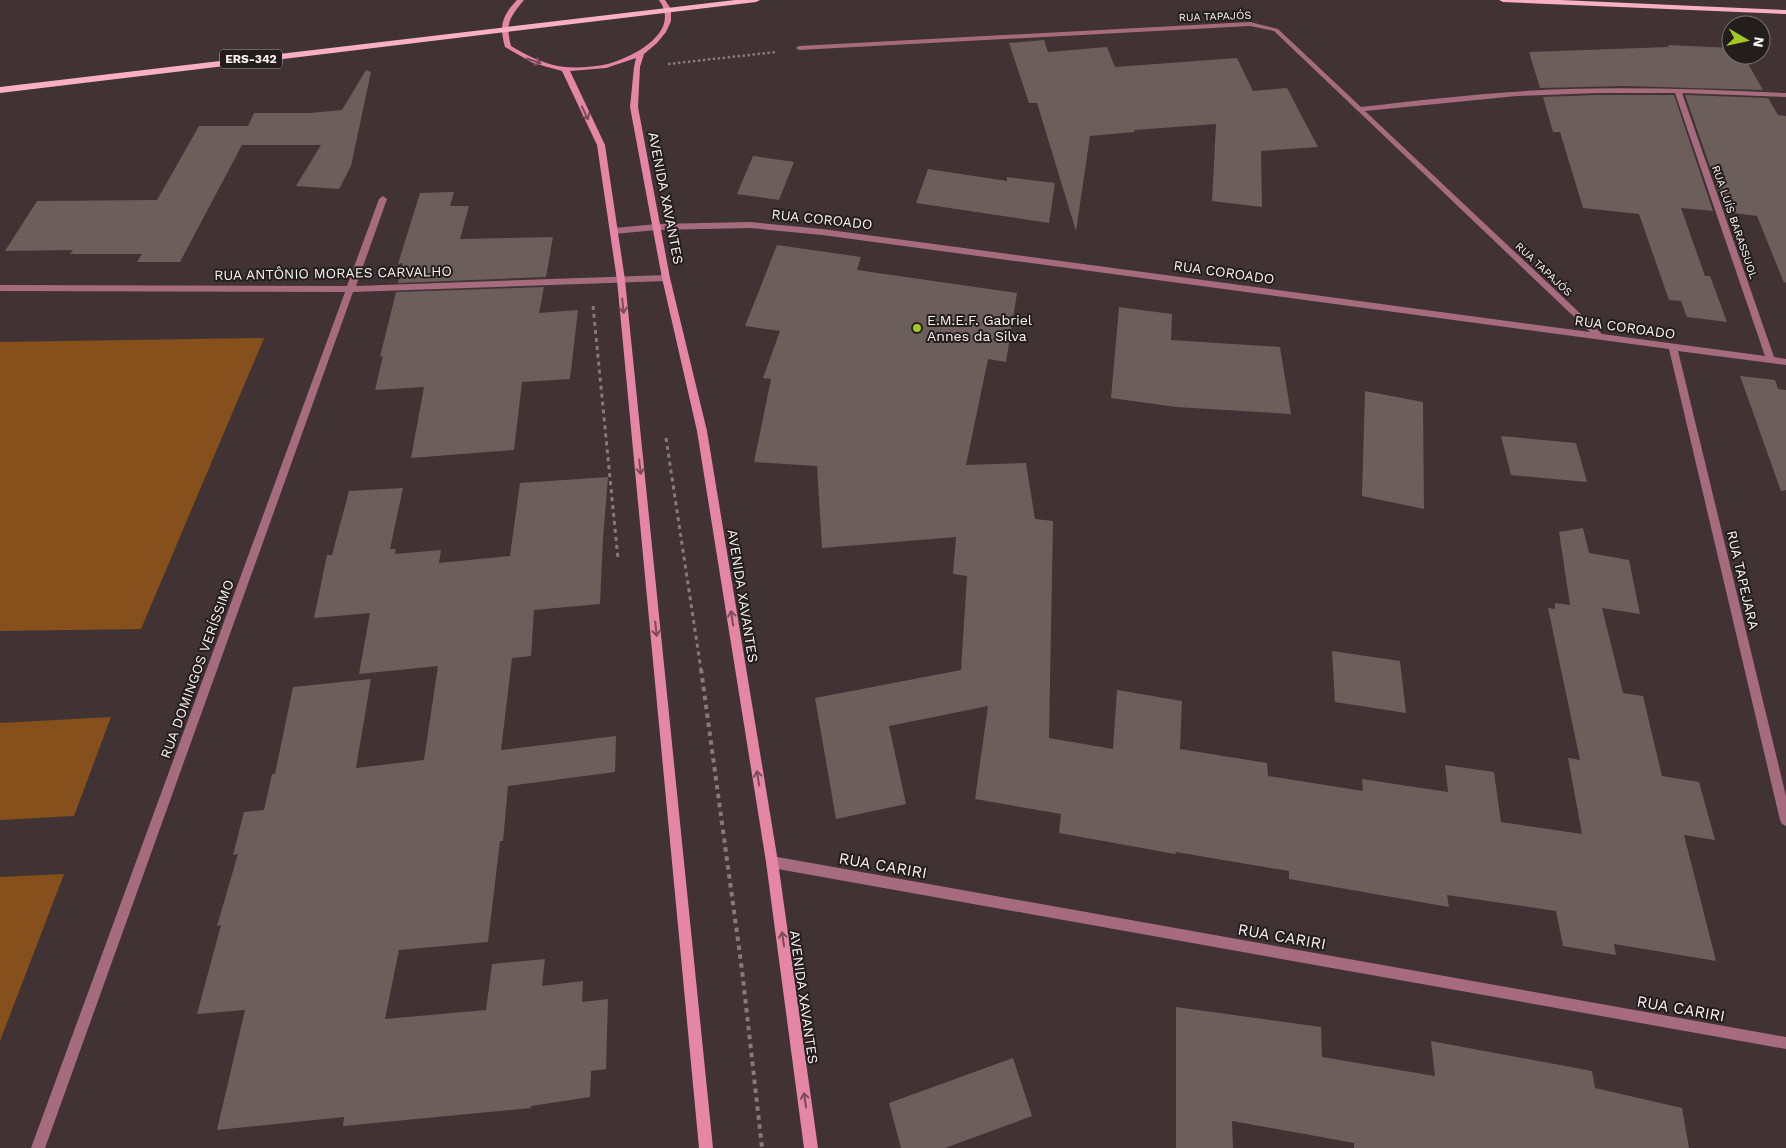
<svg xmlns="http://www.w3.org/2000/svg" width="1786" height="1148" font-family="'Work Sans',sans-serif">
	<rect width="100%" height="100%" fill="#413333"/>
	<path fill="#85501c" d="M264,338L141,629L0,631V342Z
		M111,717L74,816L0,820V723Z
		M64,874L0,1041V877Z"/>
	<path fill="#6c5e5a" d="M1044,40L1048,52L1107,47L1115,67L1237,58L1253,91L1287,88L1318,147L1261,151L1262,207L1212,201L1216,124L1134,130L1135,132L1090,136L1076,231L1037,103H1029L1009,43Z
		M1668,45L1731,48V55H1743L1763,90L1624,86L1540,88L1529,52L1669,47Z
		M366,70L371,72L351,166L339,189L296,186L321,145H242L180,262H137L142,254H70L73,250L5,251L37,201L157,200L199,126H248L254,113H310L342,110Z
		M1597,95H1674L1713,211L1681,208L1705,276H1710L1727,322L1687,317L1681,301L1669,300L1639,214L1583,208L1560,132H1553L1543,97Z
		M1685,95L1768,98L1778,115L1786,116V282L1784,283L1757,216L1726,212Z
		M753,156L794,162L779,200L737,194Z
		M928,169L1007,181V177L1055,183L1049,223L916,203Z
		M454,192L450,206H469L460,239L553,237L546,277L398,283L403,263L398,264L420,193Z
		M777,245L861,257L857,270L1017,293L1006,362L988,359L966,465L1026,463L1035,519L1053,521L1049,738L1113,749L1117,690L1182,701L1180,749L1267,763L1268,776L1363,791L1362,779L1448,792L1445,765L1494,772L1501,822L1582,834L1568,758L1580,760L1548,608L1555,609V603L1570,605L1559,532L1583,528L1589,553L1629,560L1640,614L1602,608L1623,693L1643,696L1662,776L1699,782L1715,840L1684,835L1716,961L1614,944L1616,955L1563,946L1556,911L1447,895L1449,907L1289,879V871L1176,852L1175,854L1059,833L1061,814L975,799L988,706L889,726L906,804L836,819L815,698L961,670L967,576L953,574L956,537L822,548L817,466L754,462L771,379L763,378L780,331L745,326Z
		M544,287L539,313L578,310L570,379L522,382L514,450L411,458L424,387L375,390L383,356L380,357L396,292Z
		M1119,307L1172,314L1171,340L1280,347L1291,414L1176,407L1111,398Z
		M1740,376L1775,380L1778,389L1786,390V490L1781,491Z
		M1365,391L1423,402L1424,509L1362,496Z
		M1501,436L1576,443L1587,482L1511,475Z
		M608,477L603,539L600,604L534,610L531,656L512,658L501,750L616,736L615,772L508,786L503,841H500L488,942L399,950L385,1019L486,1010L492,964L545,959L542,986L583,981L582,1002L608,999L606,1069L591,1071L590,1097L531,1106V1108L343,1126L344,1117L217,1130L245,1010L197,1014L221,925L217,926L238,854L233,855L244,812L264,810L272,774H275L293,687L371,679L356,768L424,760L438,666L359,674L370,613L314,618L327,555H332L349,491L403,488L390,549H396L395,554L441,550L439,563L510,556L520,483Z
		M1332,651L1400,661L1406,713L1335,702Z
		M1176,1007L1321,1027L1322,1057L1435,1076L1431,1041L1592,1071L1595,1088L1682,1108L1689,1148H1354V1143L1232,1121L1233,1148H1176Z
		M1013,1058L1032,1116L945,1148H901L889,1103Z"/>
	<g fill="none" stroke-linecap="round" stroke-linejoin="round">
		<path stroke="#867a7a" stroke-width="2.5" stroke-dasharray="2.5 2.5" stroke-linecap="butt" d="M668,64L776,52"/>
		<path stroke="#867a7a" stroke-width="3" stroke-dasharray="4 4" stroke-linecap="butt" d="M593,306L618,559
			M666,438L701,670"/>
		<path stroke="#867a7a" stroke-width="4" stroke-dasharray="4.5 4.5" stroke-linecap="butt" d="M701,669L742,970L762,1148"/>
		<path fill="#a76b7f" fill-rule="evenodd" d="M1250,22L1278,29L1361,107C1430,99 1500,91 1569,89C1642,87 1714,90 1786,93V97L1682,93L1774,357L1786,359V365L1678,351L1786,796V826L1782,824L1780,820L1669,349L822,235L750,228L657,230L614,234L610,231L614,228L657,224L750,222L822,229L1590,332L1274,31L1250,26L799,50L796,48L799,46ZM1597,93H1675L1765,356L1602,334L1365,111L1517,96Z
			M383,196L387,199L356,286L666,275L670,278L666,281L353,292L45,1148H31L345,292L0,291V285L347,286L379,199Z
			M772,856L1786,1037V1049L772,868L768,866L766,862L768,858Z"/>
		<path fill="#e586a7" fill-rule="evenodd" d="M517,0H524C510,17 505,23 511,46C528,56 545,65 565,67C579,68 594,67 608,64C633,57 682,32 659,0H665L671,9V21L666,32L657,43L644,54L640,67L638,107L670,278L707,431L778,862L818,1148H804L766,862L697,431L662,278L630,107L634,67L636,58L606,68L570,71L605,145L625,280L713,1148H699L617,280L597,145L562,71L533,63L505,47C499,25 502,16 517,0Z"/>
		<path fill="#f9afc6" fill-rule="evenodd" d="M735,0H760L756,2L0,93V87Z
			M1499,0H1561L1786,10V14L1503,2Z"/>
	</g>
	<defs><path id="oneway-shaft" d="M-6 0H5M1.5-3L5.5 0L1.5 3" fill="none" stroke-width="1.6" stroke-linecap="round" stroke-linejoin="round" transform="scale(1.25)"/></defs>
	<g stroke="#7a4c5b">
		<use href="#oneway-shaft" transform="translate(534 61) rotate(19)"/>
		<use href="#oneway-shaft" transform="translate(585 113) rotate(64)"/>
		<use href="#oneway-shaft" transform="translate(623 306) rotate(84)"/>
		<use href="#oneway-shaft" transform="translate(640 467) rotate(84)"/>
		<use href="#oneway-shaft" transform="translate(732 618) rotate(-99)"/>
		<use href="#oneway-shaft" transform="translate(656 629) rotate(84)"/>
		<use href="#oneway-shaft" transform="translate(758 778) rotate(-99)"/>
		<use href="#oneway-shaft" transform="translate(783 939) rotate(-98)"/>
		<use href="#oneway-shaft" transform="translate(805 1100) rotate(-98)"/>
	</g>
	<circle fill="#a3c927" stroke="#231d1d" stroke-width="2" cx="917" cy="328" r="5"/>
	<g text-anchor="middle" stroke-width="4" stroke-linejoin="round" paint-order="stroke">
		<g font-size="11" fill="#fbf3f2" stroke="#231d1d">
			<text transform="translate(1215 16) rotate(-2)" y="4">RUA TAPAJÓS</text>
			<text transform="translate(1735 222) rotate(71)" y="4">RUA LUÍS BARASSUOL</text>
			<text transform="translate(1544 269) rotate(43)" y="4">RUA TAPAJÓS</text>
		</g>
		<rect fill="#231d1d" stroke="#bab3b2" stroke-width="1" x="220" y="49.5" width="62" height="19" rx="4"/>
		<g font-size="12" font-weight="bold" fill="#fbf3f2">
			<text x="251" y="63">ERS-342</text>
		</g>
		<g font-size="14" fill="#fbf3f2" stroke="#231d1d">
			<text transform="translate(666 198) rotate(79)" y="5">AVENIDA XAVANTES</text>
			<text transform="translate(822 219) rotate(6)" y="5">RUA COROADO</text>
			<text transform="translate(1224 272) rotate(8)" y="5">RUA COROADO</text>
			<text transform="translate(333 273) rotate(-1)" y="5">RUA ANTÔNIO MORAES CARVALHO</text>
			<text transform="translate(1625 327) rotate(8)" y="5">RUA COROADO</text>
			<text transform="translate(1743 580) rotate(77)" y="5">RUA TAPEJARA</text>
			<text transform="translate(743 596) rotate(81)" y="5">AVENIDA XAVANTES</text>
			<text transform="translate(197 669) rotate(-70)" y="5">RUA DOMINGOS VERÍSSIMO</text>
			<text transform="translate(804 997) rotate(82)" y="5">AVENIDA XAVANTES</text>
		</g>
		<g font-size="14" fill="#fbf3f2" stroke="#231d1d" text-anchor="start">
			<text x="927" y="325">E.M.E.F. Gabriel<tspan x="927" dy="16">Annes da Silva</tspan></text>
		</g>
		<g font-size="16" fill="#fbf3f2" stroke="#231d1d">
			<text transform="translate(883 865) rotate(10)" y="6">RUA CARIRI</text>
			<text transform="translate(1282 936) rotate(10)" y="6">RUA CARIRI</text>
			<text transform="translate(1681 1008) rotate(10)" y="6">RUA CARIRI</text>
		</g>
	</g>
	<g transform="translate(1746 40) rotate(99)"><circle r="24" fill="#231d1d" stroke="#797372"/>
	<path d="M0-4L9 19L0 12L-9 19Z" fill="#a3c927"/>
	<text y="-8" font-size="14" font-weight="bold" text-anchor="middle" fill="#fbf3f2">N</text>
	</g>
</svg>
